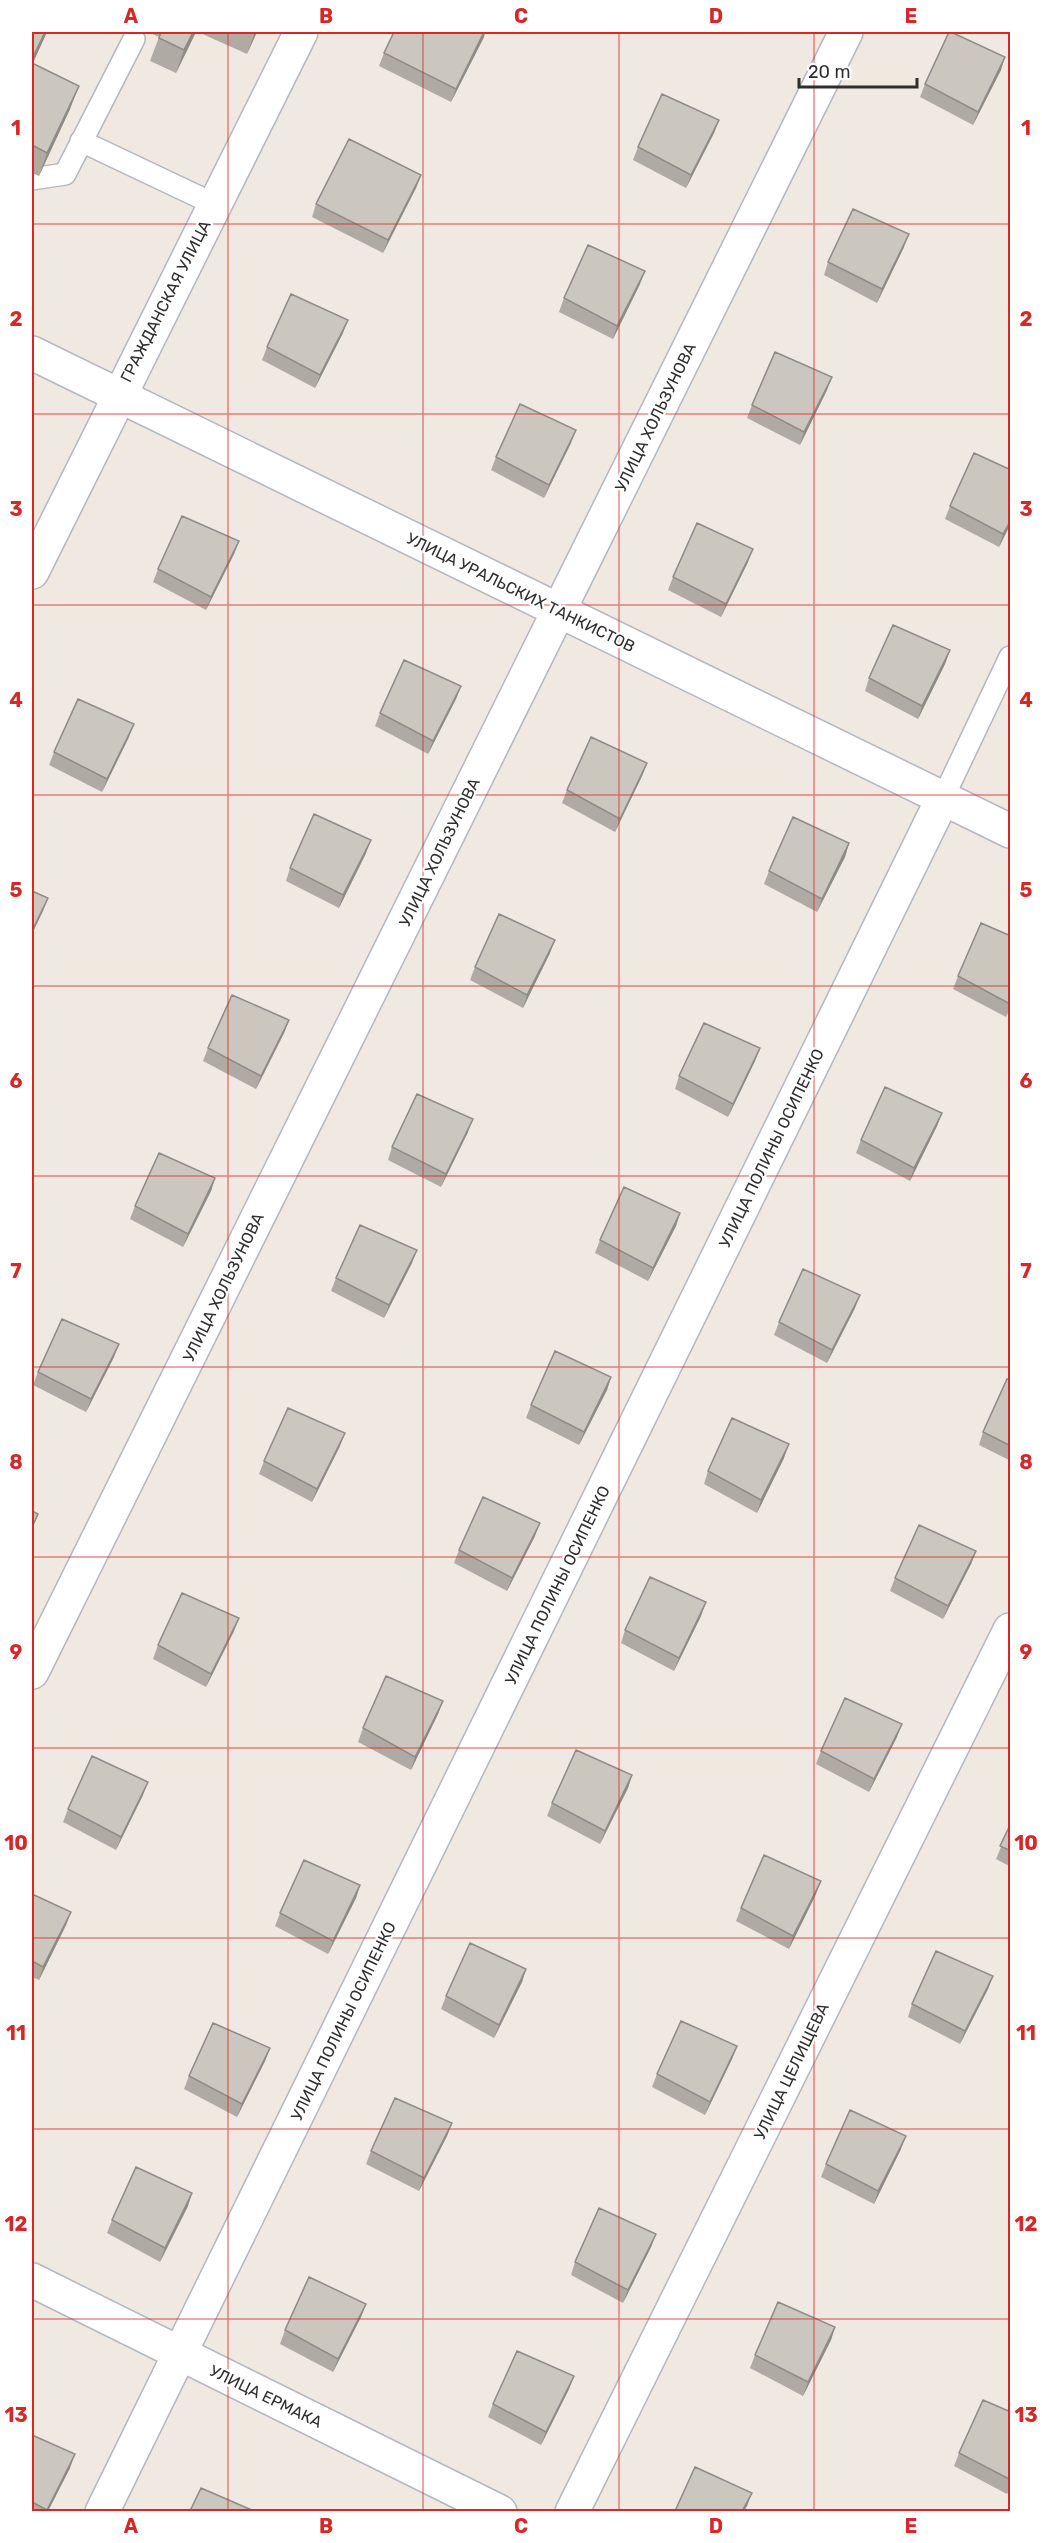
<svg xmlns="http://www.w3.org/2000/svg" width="1042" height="2543" font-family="Rubik,sans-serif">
	<rect width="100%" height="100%" fill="#efe9e1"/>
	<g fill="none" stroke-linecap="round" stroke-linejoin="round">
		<defs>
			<path id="lane" d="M81,141L214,204
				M32,179L65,174L134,39
				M943,798L1010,657"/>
			<path id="street" d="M32,353L1010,831
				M32,572L301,32
				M32,1672L846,32
				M32,2280L500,2512
				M102,2512L943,798
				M572,2512L1010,1630"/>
		</defs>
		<use href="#lane" stroke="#b4b7c1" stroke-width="24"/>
		<use href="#street" stroke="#b4b7c1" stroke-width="36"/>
		<use href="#lane" stroke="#fff" stroke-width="21"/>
		<use href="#street" stroke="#fff" stroke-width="33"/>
	</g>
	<path fill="#afaba4" d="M32,32H47L32,64L70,109L39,176L32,173Z
		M148,32H196L176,73L150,61L159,37Z
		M198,32H257L247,54Z
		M484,37L451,102L379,66L384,53Z
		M1001,70L973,125L920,97L925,84Z
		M719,120L714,133L686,188L633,160L638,147Z
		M421,175L416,188L383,253L312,217L316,204Z
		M904,247L877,303L824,275L828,262Z
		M640,284L613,339L559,312L564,298Z
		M343,333L315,388L262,360L267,347Z
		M827,390L800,445L747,418L752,405Z
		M571,443L544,498L491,470L496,457Z
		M1011,470V523L999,547L945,519L950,506Z
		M239,541L234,554L206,610L153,582L158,569Z
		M748,562L721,617L668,590L673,577Z
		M950,650L945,664L918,719L865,691L869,678Z
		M461,686L456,699L428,754L375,726L380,713Z
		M129,737L102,792L49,765L54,752Z
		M647,763L642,776L615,832L562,803L567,790Z
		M849,843L845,857L817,912L764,884L769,871Z
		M366,853L339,908L286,881L290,868Z
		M1011,936V1007L1006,1017L953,989L958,976Z
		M550,953L523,1008L470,980L475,967Z
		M289,1020L284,1033L256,1089L203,1061L208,1048Z
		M755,1061L728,1117L675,1089L679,1076Z
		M942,1113L937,1126L910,1181L856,1153L861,1140Z
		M468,1132L441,1187L388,1160L392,1147Z
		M215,1178L211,1191L183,1247L130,1219L135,1206Z
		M680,1213L676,1226L648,1281L595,1253L600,1240Z
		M412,1263L384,1318L331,1291L336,1278Z
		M855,1308L827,1363L774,1335L779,1322Z
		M114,1357L86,1412L33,1385L38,1372Z
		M611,1377L607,1390L579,1445L526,1418L531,1405Z
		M1011,1380V1461L979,1445L983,1432Z
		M340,1446L312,1502L259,1474L264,1461Z
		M784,1458L757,1513L704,1484L708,1471Z
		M535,1536L507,1591L454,1563L459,1550Z
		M976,1551L971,1564L943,1619L890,1591L895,1578Z
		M701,1616L674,1671L621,1643L625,1630Z
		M234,1631L206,1687L153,1659L158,1645Z
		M443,1701L438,1714L411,1770L358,1742L363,1728Z
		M897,1737L869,1792L816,1764L821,1751Z
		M632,1775L628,1788L600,1844L547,1816L552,1803Z
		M143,1795L116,1850L63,1822L68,1809Z
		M1011,1823V1867L996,1859Z
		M360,1885L356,1898L328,1954L275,1926L280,1913Z
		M32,1894L71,1912L66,1925L39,1980L32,1977Z
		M816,1894L789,1949L736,1921L741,1908Z
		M526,1969L522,1982L494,2038L441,2009L446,1996Z
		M993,1976L988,1989L960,2044L908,2017L912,2004Z
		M737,2046L732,2059L705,2115L652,2087L657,2074Z
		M270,2048L265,2061L237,2117L184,2089L189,2076Z
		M452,2123L447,2136L419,2191L366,2164L371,2151Z
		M901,2149L874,2204L821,2177L826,2164Z
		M188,2206L160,2262L107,2233L112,2220Z
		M656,2234L651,2247L623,2303L571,2275L575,2262Z
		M366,2304L361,2317L333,2372L280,2344L285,2330Z
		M835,2327L831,2340L803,2396L750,2368L755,2355Z
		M574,2376L569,2389L541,2445L488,2417L493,2404Z
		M1011,2412V2487L1007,2494L954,2466L959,2453Z
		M32,2435L70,2468L48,2511H32Z"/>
	<path fill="#8e8b86" d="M45,32H47L32,65V59Z
		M193,32H196L176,73L184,50Z
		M255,32H257L247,54Z
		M484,32H485L484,37L451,102L456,89Z
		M1005,57L1001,70L973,125L978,112Z
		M79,86L70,109L39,176L47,153Z
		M719,120L714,133L686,188L691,175Z
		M421,175L416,188L383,253L388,240Z
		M909,234L904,247L877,303L882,289Z
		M645,271L640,284L613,339L617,326Z
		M348,320L343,333L315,388L320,375Z
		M832,377L827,390L800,445L804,432Z
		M576,430L571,443L544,498L549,485Z
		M1011,520V523L999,547L1003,534Z
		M239,541L234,554L206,610L211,597Z
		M753,549L748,562L721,617L726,604Z
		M950,650L945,664L918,719L922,706Z
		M461,686L456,699L428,754L433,741Z
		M134,724L129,737L102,792L107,779Z
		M647,763L642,776L615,832L620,819Z
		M371,840L366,853L339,908L343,895Z
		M849,843L845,857L817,912L822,899Z
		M48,898L43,911L32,934V931Z
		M555,940L550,953L523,1008L527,995Z
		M289,1020L284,1033L256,1089L261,1076Z
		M760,1048L755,1061L728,1117L733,1104Z
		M942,1113L937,1126L910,1181L914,1168Z
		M473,1119L468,1132L441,1187L446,1174Z
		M215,1178L211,1191L183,1247L188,1234Z
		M680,1213L676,1226L648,1281L653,1268Z
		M417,1250L412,1263L384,1318L389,1305Z
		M860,1295L855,1308L827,1363L832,1350Z
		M119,1344L114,1357L86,1412L91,1399Z
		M611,1377L607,1390L579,1445L584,1432Z
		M345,1433L340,1446L312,1502L317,1489Z
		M789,1444L784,1458L757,1513L761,1500Z
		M540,1523L535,1536L507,1591L512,1578Z
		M976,1551L971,1564L943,1619L948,1606Z
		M706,1602L701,1616L674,1671L679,1658Z
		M239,1618L234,1631L206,1687L211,1674Z
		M443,1701L438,1714L411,1770L415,1757Z
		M902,1724L897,1737L869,1792L874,1779Z
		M632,1775L628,1788L600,1844L605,1831Z
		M148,1782L143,1795L116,1850L121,1837Z
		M821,1881L816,1894L789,1949L793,1936Z
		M360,1885L356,1898L328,1954L333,1941Z
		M71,1912L66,1925L39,1980L43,1967Z
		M526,1969L522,1982L494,2038L499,2025Z
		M993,1976L988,1989L960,2044L965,2031Z
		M737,2046L732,2059L705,2115L710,2102Z
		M270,2048L265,2061L237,2117L242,2104Z
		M452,2123L447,2136L419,2191L424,2178Z
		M906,2136L901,2149L874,2204L878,2191Z
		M192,2193L188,2206L160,2262L165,2248Z
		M656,2234L651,2247L623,2303L628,2290Z
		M366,2304L361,2317L333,2372L338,2359Z
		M835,2327L831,2340L803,2396L808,2382Z
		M574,2376L569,2389L541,2445L546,2432Z
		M75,2454L70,2468L48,2511H47Z
		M752,2493L747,2506L744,2511H742Z"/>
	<path fill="#cbc7bf" stroke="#8e8b86" stroke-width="1.5" d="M32,32H45L32,59Z
		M161,32H193L184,50L159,38Z
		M394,32H484L456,89L384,53Z
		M949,32H951L1005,57L978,112L925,84Z
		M32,63L79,86L47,153L32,145Z
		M662,94L719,120L691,175L638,147Z
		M349,139L421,175L388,240L316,204Z
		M853,209L909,234L882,289L828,262Z
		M588,245L645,271L617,326L564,298Z
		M291,294L348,320L320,375L267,347Z
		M775,352L832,377L804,432L752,405Z
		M520,404L576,430L549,485L496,457Z
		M974,453L1011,470V520L1003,534L950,506Z
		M182,516L239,541L211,597L158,569Z
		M697,523L753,549L726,604L673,577Z
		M893,625L950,650L922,706L869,678Z
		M404,660L461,686L433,741L380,713Z
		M78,699L134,724L107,779L54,752Z
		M591,737L647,763L620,819L567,790Z
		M314,814L371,840L343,895L290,868Z
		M793,817L849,843L822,899L769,871Z
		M32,891L48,898L32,931Z
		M499,914L555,940L527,995L475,967Z
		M981,923L1011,936L1010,1004L958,976Z
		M232,995L289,1020L261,1076L208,1048Z
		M704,1023L760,1048L733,1104L679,1076Z
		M885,1087L942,1113L914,1168L861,1140Z
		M417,1094L473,1119L446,1174L392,1147Z
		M159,1153L215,1178L188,1234L135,1206Z
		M624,1187L680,1213L653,1268L600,1240Z
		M360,1225L417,1250L389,1305L336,1278Z
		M803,1269L860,1295L832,1350L779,1322Z
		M62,1319L119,1344L91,1399L38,1372Z
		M555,1351L611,1377L584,1432L531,1405Z
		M1007,1379L1011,1380V1446L983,1432Z
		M288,1408L345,1433L317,1489L264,1461Z
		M732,1418L789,1444L761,1500L708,1471Z
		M483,1497L540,1523L512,1578L459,1550Z
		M32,1511L38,1514L32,1527Z
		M919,1525L976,1551L948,1606L895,1578Z
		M650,1577L706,1602L679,1658L625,1630Z
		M182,1593L239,1618L211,1674L158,1645Z
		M386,1676L443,1701L415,1757L363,1728Z
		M845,1698L902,1724L874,1779L821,1751Z
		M576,1750L632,1775L605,1831L552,1803Z
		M92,1756L148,1782L121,1837L68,1809Z
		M1011,1823V1851L1000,1846Z
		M764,1855L821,1881L793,1936L741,1908Z
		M304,1860L360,1885L333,1941L280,1913Z
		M32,1894L71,1912L43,1967L32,1961Z
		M470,1943L526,1969L499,2025L446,1996Z
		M936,1951L993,1976L965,2031L912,2004Z
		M681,2021L737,2046L710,2102L657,2074Z
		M213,2023L270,2048L242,2104L189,2076Z
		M395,2098L452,2123L424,2178L371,2151Z
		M850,2110L906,2136L878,2191L826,2164Z
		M136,2167L192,2193L165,2248L112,2220Z
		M599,2208L656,2234L628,2290L575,2262Z
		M309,2277L366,2304L338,2359L285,2330Z
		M778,2302L835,2327L808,2382L755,2355Z
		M517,2351L574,2376L546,2432L493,2404Z
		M983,2400L1011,2412V2480L959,2453Z
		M32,2435L75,2454L47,2510L32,2502Z
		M695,2467L752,2493L742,2511H675Z
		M201,2488L254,2511H190Z"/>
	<path fill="none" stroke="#d62828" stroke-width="1.5" stroke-opacity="0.55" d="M228,32V2512M423,32V2512M619,32V2512M814,32V2512M32,224H1010M32,414H1010M32,605H1010M32,795H1010M32,986H1010M32,1176H1010M32,1367H1010M32,1557H1010M32,1748H1010M32,1938H1010M32,2129H1010M32,2319H1010"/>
	<g text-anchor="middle" stroke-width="4.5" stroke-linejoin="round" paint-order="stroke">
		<g font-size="16" fill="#2e2e2e" stroke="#fff">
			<text transform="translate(165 301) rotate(-63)" y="6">ГРАЖДАНСКАЯ УЛИЦА</text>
			<text transform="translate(655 417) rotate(-64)" y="6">УЛИЦА ХОЛЬЗУНОВА</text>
			<text transform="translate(521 592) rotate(26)" y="6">УЛИЦА УРАЛЬСКИХ ТАНКИСТОВ</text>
			<text transform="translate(439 852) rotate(-64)" y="6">УЛИЦА ХОЛЬЗУНОВА</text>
			<text transform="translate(771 1148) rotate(-64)" y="6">УЛИЦА ПОЛИНЫ ОСИПЕНКО</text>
			<text transform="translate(223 1287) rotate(-64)" y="6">УЛИЦА ХОЛЬЗУНОВА</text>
			<text transform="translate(557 1585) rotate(-64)" y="6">УЛИЦА ПОЛИНЫ ОСИПЕНКО</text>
			<text transform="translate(343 2021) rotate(-64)" y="6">УЛИЦА ПОЛИНЫ ОСИПЕНКО</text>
			<text transform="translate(791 2071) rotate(-64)" y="6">УЛИЦА ЦЕЛИЩЕВА</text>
			<text transform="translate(266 2396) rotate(26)" y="6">УЛИЦА ЕРМАКА</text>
		</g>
	</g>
	<rect width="1042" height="2543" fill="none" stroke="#ffffff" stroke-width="66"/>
	<path d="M799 78v9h118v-9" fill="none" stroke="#2e2e2e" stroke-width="3"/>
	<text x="808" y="78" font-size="18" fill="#2e2e2e" stroke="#ffffff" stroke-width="4.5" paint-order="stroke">20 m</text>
	<rect x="33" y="33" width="976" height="2477" fill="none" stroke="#d62828" stroke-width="2"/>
	<g font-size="20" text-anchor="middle" font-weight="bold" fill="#d62828">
		<text x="131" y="23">A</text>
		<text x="326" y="23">B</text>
		<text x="521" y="23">C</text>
		<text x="716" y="23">D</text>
		<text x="911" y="23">E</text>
		<text x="16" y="135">1</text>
		<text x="1026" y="135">1</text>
		<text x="16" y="326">2</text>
		<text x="1026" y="326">2</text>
		<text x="16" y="516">3</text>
		<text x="1026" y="516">3</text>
		<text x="16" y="707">4</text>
		<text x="1026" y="707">4</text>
		<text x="16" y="897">5</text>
		<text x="1026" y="897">5</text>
		<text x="16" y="1088">6</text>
		<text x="1026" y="1088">6</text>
		<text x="16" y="1278">7</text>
		<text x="1026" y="1278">7</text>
		<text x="16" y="1469">8</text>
		<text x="1026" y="1469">8</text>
		<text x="16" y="1659">9</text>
		<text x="1026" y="1659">9</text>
		<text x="16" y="1850">10</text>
		<text x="1026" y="1850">10</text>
		<text x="16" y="2040">11</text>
		<text x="1026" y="2040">11</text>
		<text x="16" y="2231">12</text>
		<text x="1026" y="2231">12</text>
		<text x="16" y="2422">13</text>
		<text x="1026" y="2422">13</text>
		<text x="131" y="2533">A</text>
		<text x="326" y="2533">B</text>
		<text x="521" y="2533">C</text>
		<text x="716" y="2533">D</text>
		<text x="911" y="2533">E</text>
	</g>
</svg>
